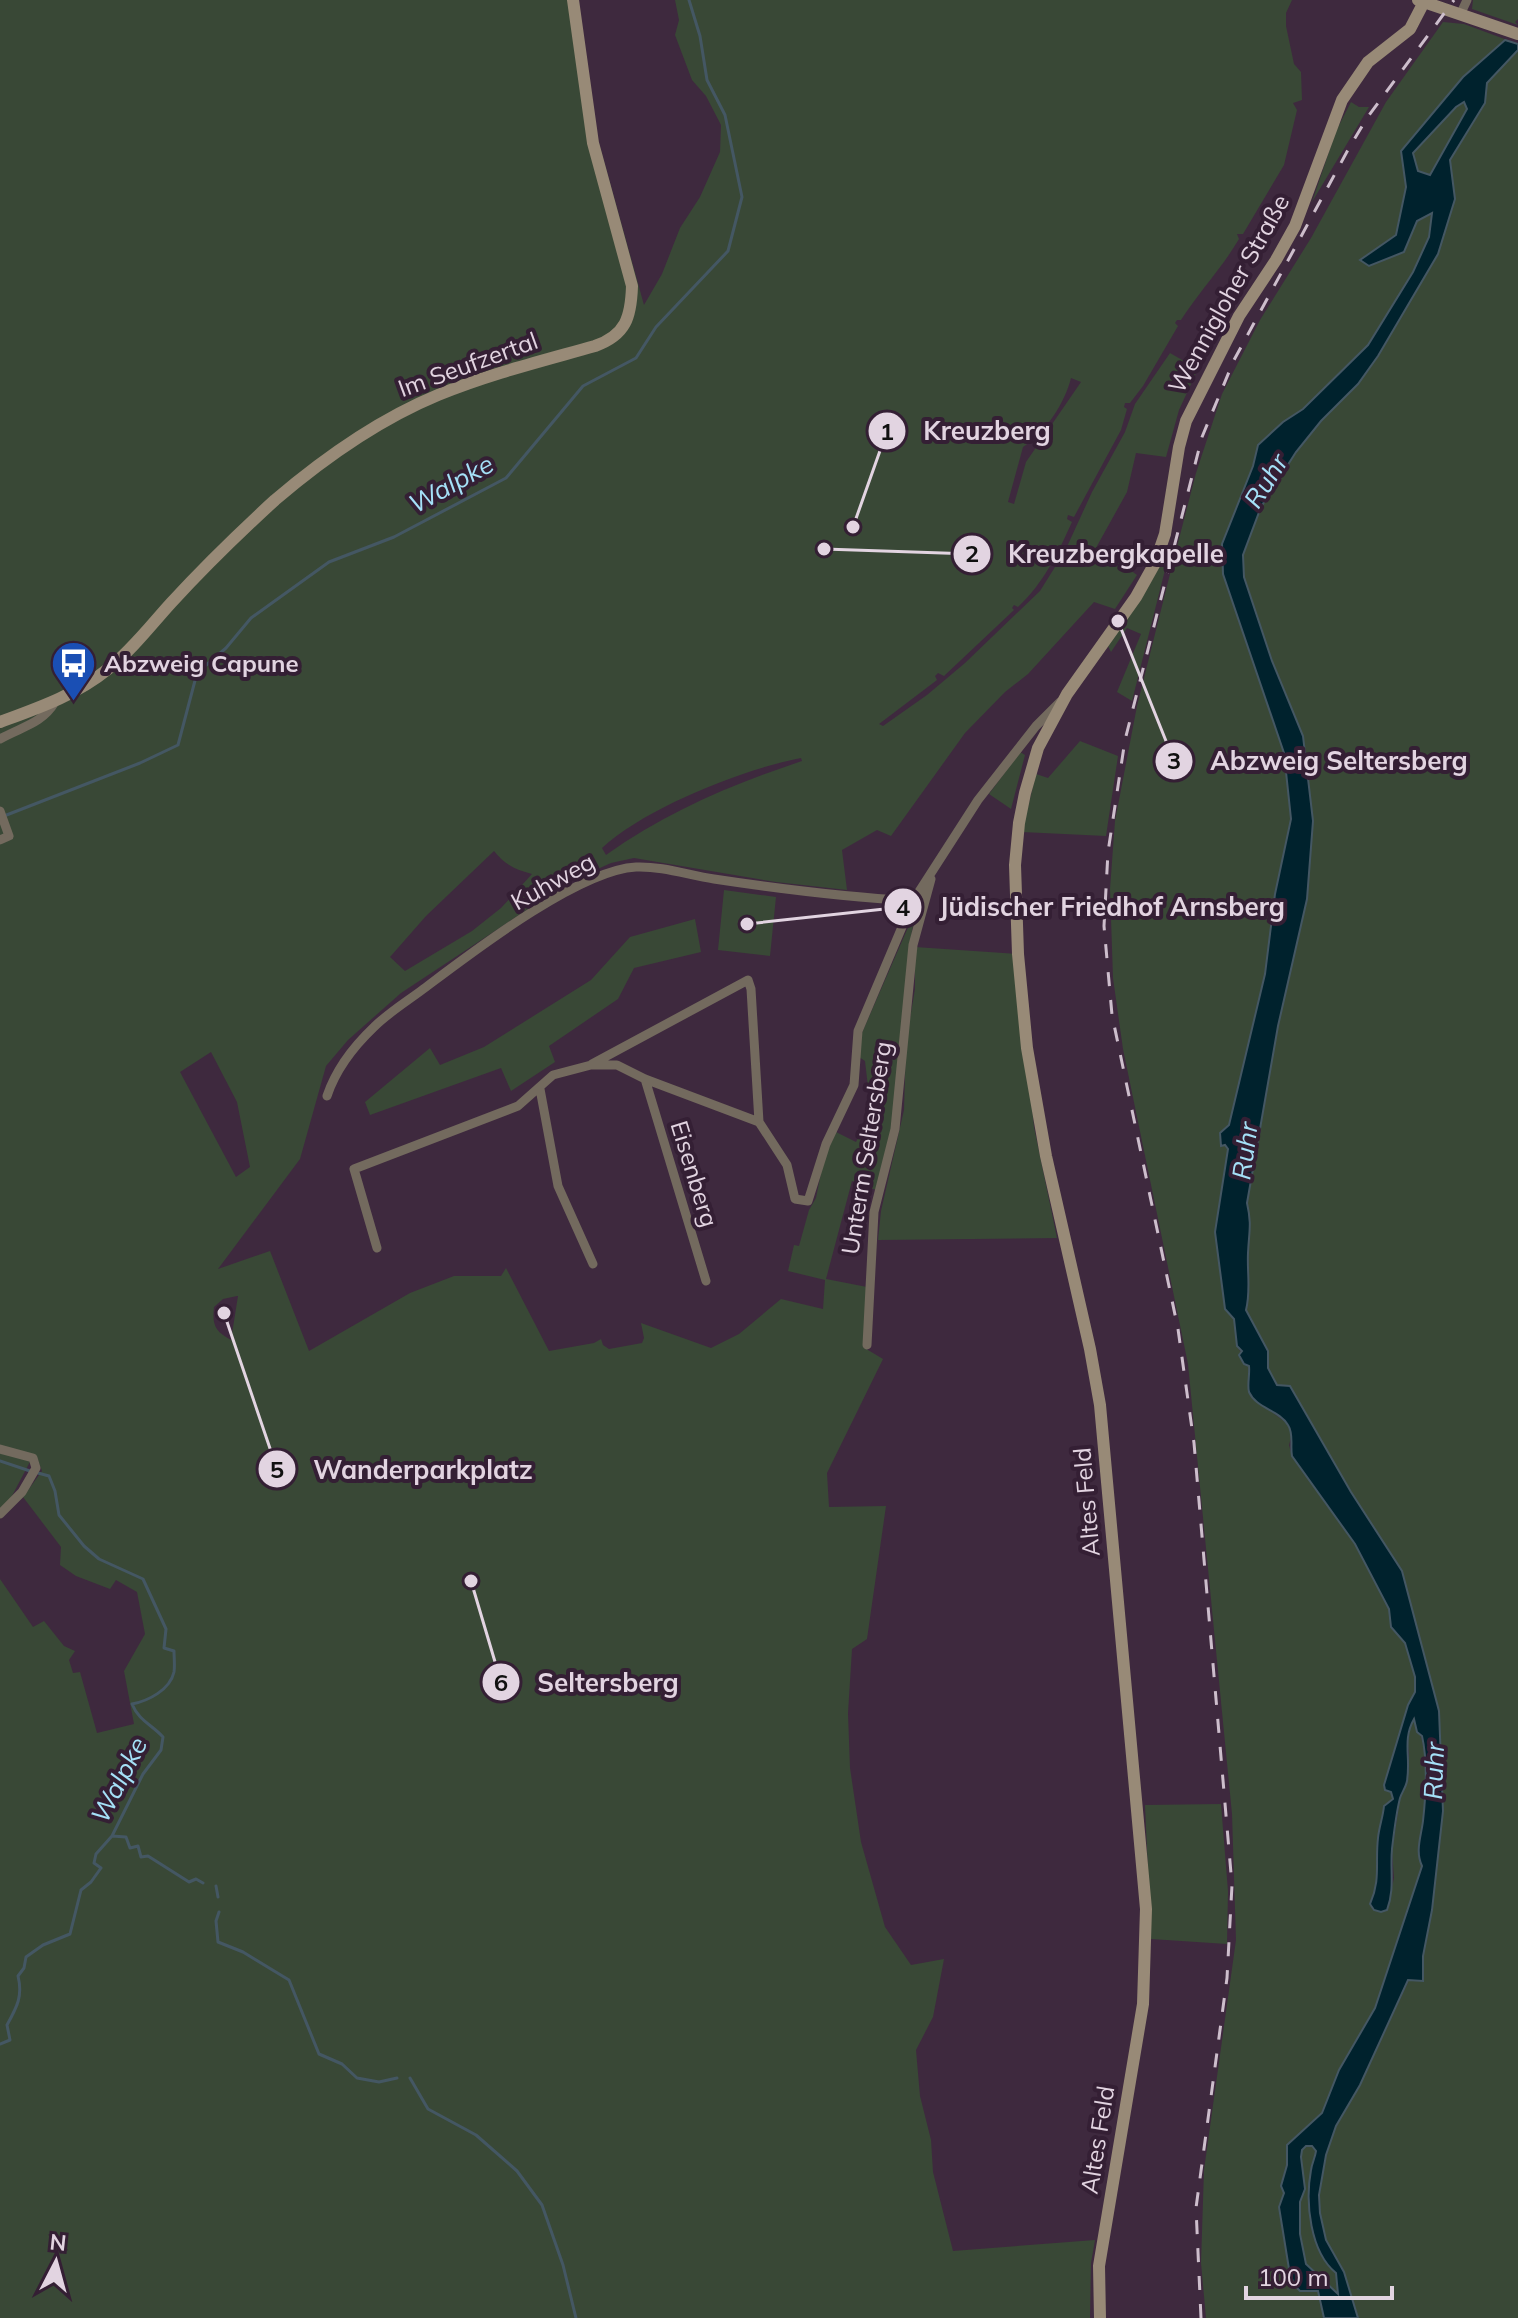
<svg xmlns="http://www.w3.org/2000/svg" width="1518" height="2318" font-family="Mulish,sans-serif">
	<rect width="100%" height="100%" fill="#3e293e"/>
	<path fill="#394836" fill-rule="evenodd" d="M0,0H578L597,136L644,305L662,274L680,228L700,197L720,152L721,125L706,96L692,80L675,35L679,20L675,0H1292L1286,13V26L1294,64L1301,72L1302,100L1293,103L1297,110L1284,165L1243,234H1237L1239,239C1222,268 1199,292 1181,320H1177L1175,323L1178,326L1143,386L1130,403H1125L1124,407L1127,409L1121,430L1074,517L1068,515L1067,519L1072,522C1058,553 1043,584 1018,607L1014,605L1012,608L1014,610L944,676L938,673L935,676L937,680L879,724L883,726L927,695L965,663L1040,591L1065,551L1092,492L1125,432L1135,404L1170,353L1198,369L1179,410L1166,457L1136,453L1127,492L1097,546L1137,575L1115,609L1094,602L1028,674L1005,692L965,733L891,836L877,830L842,850L847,890L776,882L634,858L611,863L569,882L401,993L348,1040L326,1066L300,1159L218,1269L270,1251L309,1351L410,1293L454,1276H501L506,1268L549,1351L594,1343L601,1339L603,1345L609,1349L642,1343L644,1338L641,1323L711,1348L739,1334L781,1299L823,1309L825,1280L788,1271L794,1245L799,1246L809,1210L816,1198L824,1158L836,1132L856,1142L871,1113L865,1061L859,1057L861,1035L920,900L912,930L894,1118L876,1190L852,1181L826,1279L867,1287L863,1347L883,1359L827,1473L829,1507L886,1506L867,1639L852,1649L848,1713L850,1768L861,1842L885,1927L911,1965L944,1959L933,2017L916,2050L920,2096L931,2140L933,2172L953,2251L1095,2240L1091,2263L1090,2318H0V1579L33,1627L44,1621L64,1646L75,1651L69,1660L73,1673L80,1672L97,1733L134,1724L124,1671L145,1634L137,1592L116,1580L110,1589L76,1576L60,1565L61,1547L23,1497L42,1471L37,1458H32L4,1511L0,1510ZM1071,378L1081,382L1026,462L1014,504L1008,502L1023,447C1045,433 1065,403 1071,378ZM801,758L802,761C733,784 666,812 606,855L602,848C645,808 743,769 801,758ZM494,851C505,865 516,870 532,874L501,908L472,931L405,971L390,957L426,916ZM211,1052L237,1102L250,1167L236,1177L180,1072ZM237,1296H238L231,1340C215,1331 212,1325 214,1307L223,1299Z
		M1473,0H1518V19L1515,22L1518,25L1472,9Z
		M1443,22L1464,24L1518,44L1505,40L1463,77L1402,151L1406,187L1396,235L1433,212L1429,237L1413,272L1368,345L1303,409L1283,422L1258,445L1253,466L1222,544L1223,574L1284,753L1291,819L1275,894L1265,973L1226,1145L1228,1149L1215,1232L1225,1308L1234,1319L1237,1346L1249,1366L1248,1388L1251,1396L1289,1425L1292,1434L1289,1445L1292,1456L1355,1544L1389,1609L1391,1627L1405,1643L1415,1677V1692L1408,1705L1384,1785L1385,1790L1391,1792L1393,1799L1384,1806C1383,1817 1379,1827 1378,1838C1375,1863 1381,1879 1370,1904L1374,1910L1381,1912L1387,1910L1394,1878L1392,1851L1400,1799L1407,1782L1409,1753L1406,1734L1414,1718C1429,1750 1428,1788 1423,1823C1421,1838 1415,1851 1422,1866L1375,2008L1339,2070L1322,2113L1287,2145V2165L1281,2185L1284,2193L1279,2207L1294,2285L1318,2291L1324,2318H1206L1201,2263L1204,2170L1236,1940L1232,1814L1188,1364L1123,1049L1113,978L1110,889L1115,821L1137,706L1172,566L1196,473L1222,394L1260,320L1311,238L1386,102Z
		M1518,50V2318H1358L1344,2272L1326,2240L1320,2213L1319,2195L1326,2155L1336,2126L1360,2085L1409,1980L1423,1981V1956L1432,1910L1443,1811L1439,1711L1402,1571L1351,1492L1290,1386L1277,1385L1267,1368L1268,1351L1246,1310C1251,1290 1247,1273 1248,1253C1249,1231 1252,1226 1247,1203L1278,1026L1307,899L1303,736L1272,661L1244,577L1243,555L1261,507L1296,452L1321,421L1358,384L1378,356L1438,254L1455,199L1450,160L1485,104L1487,83Z
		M1351,102L1359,107H1369L1312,202L1336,131Z
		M1465,102L1467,109L1430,176L1418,170L1412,153L1456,107Z
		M1164,557L1168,558L1132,701L1117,692L1141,634L1127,628L1111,652L1108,646L1152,580Z
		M1080,741L1118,756L1106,836L1022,832L1036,774L1048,778Z
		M1020,752L1025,755L1011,809L989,794Z
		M724,890L776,897L770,956L718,950Z
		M695,919L701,952L634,968L618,999L549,1046L555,1062L511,1091L501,1068L370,1115L365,1102L430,1048L440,1065L484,1047L591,980L630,937Z
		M915,947L1018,954L1034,1127L1057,1238L878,1240L881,1211L904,1110L906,1042L915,989Z
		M1221,1804L1228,1891L1227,1944L1151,1939L1145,1805Z
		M1306,2146H1312L1316,2151L1311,2167L1310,2189L1312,2232L1336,2273L1339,2294L1306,2264L1300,2234V2202L1305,2188L1301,2157L1302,2150Z"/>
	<path fill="#00222d" stroke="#445763" stroke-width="2" fill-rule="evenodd" d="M1505,40L1518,44V50L1487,83L1485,103L1450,160L1455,199L1438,254L1378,356L1358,384L1321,421L1296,452L1261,507L1243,555L1244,577L1272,661L1303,736L1313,821L1307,899L1278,1026L1247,1203C1252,1225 1249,1231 1248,1253C1247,1273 1251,1290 1246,1310L1268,1351V1368L1277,1385L1290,1386L1351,1492L1402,1571L1439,1711L1443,1811L1432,1910L1423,1956V1981L1408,1980L1360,2085L1336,2126L1326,2155L1319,2195L1320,2213L1326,2240L1344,2272L1358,2318H1324L1318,2291H1300L1294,2285L1289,2269L1279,2207L1284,2193L1281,2186L1287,2165V2145L1322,2113L1339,2070L1375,2008L1422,1866C1415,1851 1421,1837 1423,1821C1426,1794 1428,1762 1422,1736L1417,1732L1414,1719C1402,1740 1411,1757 1407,1781C1406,1787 1402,1792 1400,1798C1396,1814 1394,1832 1392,1849C1390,1870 1395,1889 1387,1910L1381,1912L1374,1910L1370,1904C1381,1879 1375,1863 1378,1838C1379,1827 1383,1817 1384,1806L1393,1799L1391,1792L1385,1790L1384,1785L1408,1705L1415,1692V1677L1405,1643L1391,1627L1389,1609L1355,1544L1292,1456C1290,1446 1294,1434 1288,1425C1279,1410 1256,1408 1249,1392C1247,1385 1250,1374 1249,1366L1244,1364L1239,1355L1242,1351L1237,1346L1234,1319L1225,1309L1215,1232L1228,1149L1225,1145L1221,1146L1220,1133L1229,1125L1265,974L1275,894L1291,819L1284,753L1223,574L1222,544L1253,466L1258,445L1283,422L1303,409L1368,345L1413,272L1429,237L1432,213L1417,221L1404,252L1369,266L1360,260L1396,235L1406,187L1401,151L1463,77ZM1464,102L1467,109L1430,175L1418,171L1413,153L1456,107ZM1306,2146H1312L1316,2151C1315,2158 1312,2163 1311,2170C1305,2202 1310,2252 1336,2273L1338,2294L1306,2264L1300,2234V2202L1305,2189L1301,2157L1302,2150Z"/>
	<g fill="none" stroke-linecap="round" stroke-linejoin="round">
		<path stroke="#445763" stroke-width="3" d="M4,816L140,763L178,745L197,673L226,648L251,618L329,562L394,537L506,478L583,386L636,358L656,327L728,251L742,197L725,115L707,80L700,36L689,0
			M0,1461L30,1471
			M112,1836L126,1837L130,1848L138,1846L141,1857L148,1856L189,1882L196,1879L203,1883
			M216,1886L218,1897
			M219,1912L216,1921L218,1942L243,1952L289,1980L319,2054L342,2064L357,2078L379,2082L397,2078
			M0,2044L10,2040L7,2025C17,2007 23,1996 18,1976L24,1968L26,1957L43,1945L70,1934L81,1890L91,1882L101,1868L94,1863L96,1854L112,1836L143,1774L161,1750L163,1737C151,1724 139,1721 132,1704C148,1701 170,1690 174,1672C175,1666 174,1657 174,1651L164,1648L166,1629L143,1579L99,1559L84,1546L59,1515L55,1491L49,1476L38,1473
			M410,2078L428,2109L476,2135L517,2171L542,2205L563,2265L576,2318"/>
		<path stroke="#736a5e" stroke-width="9" d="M1460,15L1467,0
			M0,739C21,727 42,724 55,702
			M0,811L9,836L0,840
			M592,1064L748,980L751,989L759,1122
			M645,1079L706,1281
			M540,1089L558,1186L593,1264
			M327,1096C336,1069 353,1047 374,1027C388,1013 406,1002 422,990C470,954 578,870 636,867C662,866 688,875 714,879C780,889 846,897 913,901
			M377,1248L354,1169L518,1106L553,1075L591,1065H617L645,1079L759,1122L787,1165L795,1199L808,1201L826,1144L854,1085L858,1031L913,901L978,800L1036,726L1060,702
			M867,1345L874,1212L895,1129L913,945L931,879
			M0,1449L33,1458L36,1468L22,1492L0,1514"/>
		<path stroke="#988a77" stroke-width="12" d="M1418,0L1518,34
			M0,722C38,708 76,695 108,669C132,650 151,625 171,603C204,567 239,533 275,500C323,459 380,419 438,395C489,374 542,361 595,346C626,335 631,317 632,286L593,143L573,0
			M1100,2318L1099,2266L1143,2004L1146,1909L1100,1405L1090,1349L1046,1156L1027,1048L1018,954L1015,865L1019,823L1025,793L1038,748L1067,694L1136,597L1155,563L1165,534L1179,447L1186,421L1239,316L1276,260L1295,226L1342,100L1368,62L1410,29L1424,2"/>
		<path stroke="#cdbecc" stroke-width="3" stroke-dasharray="14 14" stroke-linecap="butt" d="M1201,2318L1196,2208L1227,1978L1232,1885L1194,1443L1178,1329L1112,1015L1104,926L1108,852L1125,740L1202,437L1234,360L1349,148L1367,118L1454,0"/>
	</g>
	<defs>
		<symbol id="bus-pin" viewBox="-11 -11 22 30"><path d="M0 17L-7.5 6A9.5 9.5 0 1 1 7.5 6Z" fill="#1a4fb4" stroke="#341f34"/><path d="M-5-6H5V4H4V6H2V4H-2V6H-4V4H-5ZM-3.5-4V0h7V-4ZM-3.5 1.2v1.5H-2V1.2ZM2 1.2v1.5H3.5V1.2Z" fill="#fff"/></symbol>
	</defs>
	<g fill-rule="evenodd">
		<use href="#bus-pin" x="48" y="638" width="51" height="69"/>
	</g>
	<g text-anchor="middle" stroke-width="8" stroke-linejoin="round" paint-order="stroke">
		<g font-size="24" fill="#e2d4e1" stroke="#341f34">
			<text transform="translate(1229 294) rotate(-61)" y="8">Wennigloher Straße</text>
			<text transform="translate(468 365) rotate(-20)" y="8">Im Seufzertal</text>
			<text transform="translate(553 882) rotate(-29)" y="8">Kuhweg</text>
			<text transform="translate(867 1148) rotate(-81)" y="8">Unterm Seltersberg</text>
			<text transform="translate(694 1174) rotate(73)" y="8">Eisenberg</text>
			<text transform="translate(1087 1502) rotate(-95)" y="8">Altes Feld</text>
			<text transform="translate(1098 2140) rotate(-81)" y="8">Altes Feld</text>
		</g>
		<g font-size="24" font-weight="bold" fill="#e2d4e1" stroke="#341f34" text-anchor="start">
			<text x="104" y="672">Abzweig Capune</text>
		</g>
		<g font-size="26" font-style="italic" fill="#a5e1f8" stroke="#341f34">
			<text transform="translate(1266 481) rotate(-58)" y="9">Ruhr</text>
			<text transform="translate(451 484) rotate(-29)" y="9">Walpke</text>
			<text transform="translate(1245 1151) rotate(-82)" y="9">Ruhr</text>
			<text transform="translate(1434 1771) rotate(-88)" y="9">Ruhr</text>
			<text transform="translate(119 1780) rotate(-63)" y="9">Walpke</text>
		</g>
	</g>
	<path fill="none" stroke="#e2d4e1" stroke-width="3" d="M853 527L887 431M824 549L972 554M1118 621L1174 761M747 924L903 907M224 1313L277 1469M471 1581L501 1682"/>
	<g fill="#e2d4e1" stroke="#341f34" stroke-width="3">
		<circle cx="853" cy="527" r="8"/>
		<circle cx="824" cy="549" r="8"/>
		<circle cx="1118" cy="621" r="8"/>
		<circle cx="747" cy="924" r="8"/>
		<circle cx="224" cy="1313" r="8"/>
		<circle cx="471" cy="1581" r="8"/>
		<circle cx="887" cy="431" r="20"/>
		<circle cx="972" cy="554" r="20"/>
		<circle cx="1174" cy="761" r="20"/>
		<circle cx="903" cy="907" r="20"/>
		<circle cx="277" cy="1469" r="20"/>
		<circle cx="501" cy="1682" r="20"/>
	</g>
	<g font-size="24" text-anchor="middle" font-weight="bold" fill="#111">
		<text x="887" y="440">1</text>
		<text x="972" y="562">2</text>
		<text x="1174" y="769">3</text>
		<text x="903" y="916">4</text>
		<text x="277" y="1478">5</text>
		<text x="501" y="1691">6</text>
	</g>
	<g font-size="26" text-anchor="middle" font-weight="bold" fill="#e2d4e1" stroke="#341f34" stroke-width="8" stroke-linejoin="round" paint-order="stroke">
		<text x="987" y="440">Kreuzberg</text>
		<text x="1116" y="563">Kreuzbergkapelle</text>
		<text x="1339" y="770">Abzweig Seltersberg</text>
		<text x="1112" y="916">Jüdischer Friedhof Arnsberg</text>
		<text x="423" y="1479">Wanderparkplatz</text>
		<text x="608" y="1692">Seltersberg</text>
	</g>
	<g transform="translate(56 2262) rotate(6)" stroke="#341f34" stroke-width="6" paint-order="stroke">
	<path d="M0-6L14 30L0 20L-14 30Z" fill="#e2d4e1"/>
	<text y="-12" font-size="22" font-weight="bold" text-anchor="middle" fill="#e2d4e1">N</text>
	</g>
	<path d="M1246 2286v12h146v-12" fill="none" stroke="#e2d4e1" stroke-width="4"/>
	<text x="1258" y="2286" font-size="24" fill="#e2d4e1" stroke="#341f34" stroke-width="6" paint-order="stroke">100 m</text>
</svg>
